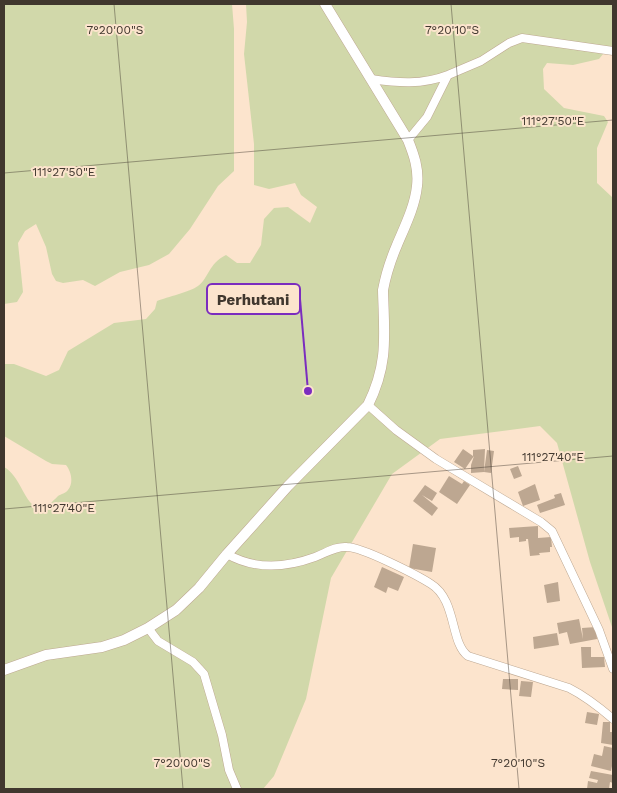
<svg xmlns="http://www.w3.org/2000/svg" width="617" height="793" font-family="'Work Sans',sans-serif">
	<rect width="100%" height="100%" fill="#fce4cd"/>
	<path fill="#d1d8aa" d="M4,4H232L234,29V171L218,186L190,229L169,254L149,265L120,272L95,286L83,280L63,283L56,281L52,274L46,247L36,224L25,231L18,243L23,292L17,302L4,304Z
		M246,4H613V48H608L599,59L573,65L547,63L543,69L544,89L564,108L604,116L608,122L597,148V183L612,197L613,195V630L590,562L557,443L540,426L440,439L392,474L331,578L306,699L274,776L263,789H4V467C20,476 24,501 35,506C45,510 52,502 58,496C61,494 66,493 68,490C74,483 71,471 66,465L52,464L46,461L4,436V364H14L46,376L59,370L68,351L114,323L146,319L155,309L157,301C167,297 190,292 198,286C209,278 208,264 226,255L237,263H250L261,245L264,219L274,208L288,207L310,223L317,207L301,195L295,183L269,189L254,185V144L244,54L247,22Z"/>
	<path fill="#bda791" d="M463,449L473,456V450L485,449L484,472L471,473V465L474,456L465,469L454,462Z
		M487,450L494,451L491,473L484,472Z
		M518,466L522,476L514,479L510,469Z
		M449,476L462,484L464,481L470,485L457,504L439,492Z
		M535,484L540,500L523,506L518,492Z
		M425,485L437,493L432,501L422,495L438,508L432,516L413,501Z
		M561,493L565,505L540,513L537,505L555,498L554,495Z
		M538,526V538L551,537L552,547H550V552L539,553L540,555L530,556L528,539H526V541L519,542V537L510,538L509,528Z
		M413,544L436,548L432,572L409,568Z
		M382,567L404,577L398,591L388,587L386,593L374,587Z
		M558,582L560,601L547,603L544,585Z
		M579,619L583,639L582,628L596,627L597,639L570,644L567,632L559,634L557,623Z
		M557,633L559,645L534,649L533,637Z
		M581,647H591V657H604L605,667L582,668Z
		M503,679H518V690L502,689Z
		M521,681L533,682L531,697L519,696Z
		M587,712L599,714L597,725L585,723Z
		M603,722H610V732H613V745L601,743Z
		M604,746L613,748V761L611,771L591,766L594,754L602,756Z
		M591,771L613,775V783L610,782L609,789H587L588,781L597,783L598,780L589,778Z"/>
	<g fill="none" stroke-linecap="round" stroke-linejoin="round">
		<defs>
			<path id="minor" d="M371,79C398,83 422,85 448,75
				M408,140L427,117L448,75L481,61L509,43L522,38L613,51
				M368,405L396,430L436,459L541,522L552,531L599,630L613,669
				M227,554C255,570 285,568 315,557C326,553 335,546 347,547C362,547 417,575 431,584C457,600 450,643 468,656L569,688C585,696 599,707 613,719
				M148,628L158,641L193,662L204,674L222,735L229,770L237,789"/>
			<path id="tertiary" d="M4,670L46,655L102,647L124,640L148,628L176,610L199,588L227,554L288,486L368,405C389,363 384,334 383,290C386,274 391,259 397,245C405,226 415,206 417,186C419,169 414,155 408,140L325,4"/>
		</defs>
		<use href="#minor" stroke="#bea892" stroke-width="9"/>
		<use href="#tertiary" stroke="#bea892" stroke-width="11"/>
		<use href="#minor" stroke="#fff" stroke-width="8"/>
		<use href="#tertiary" stroke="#fff" stroke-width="10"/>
	</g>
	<path fill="none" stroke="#40372e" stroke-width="1" stroke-opacity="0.45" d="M114,4L183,789M451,4L519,789M4,173L613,120M4,509L613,456"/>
	<g font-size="12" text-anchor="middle" fill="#40372e" stroke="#fce4cd" stroke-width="4" stroke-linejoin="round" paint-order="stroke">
		<text x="115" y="34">7°20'00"S</text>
		<text x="452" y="34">7°20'10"S</text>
		<text x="553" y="125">111°27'50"E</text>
		<text x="64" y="176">111°27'50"E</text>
		<text x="553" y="461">111°27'40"E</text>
		<text x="64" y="512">111°27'40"E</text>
		<text x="182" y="767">7°20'00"S</text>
		<text x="518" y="767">7°20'10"S</text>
	</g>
	<path fill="none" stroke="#7b2cbf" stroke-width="2" d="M308 391L300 299"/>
	<circle fill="#7b2cbf" stroke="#fce4cd" stroke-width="2" cx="308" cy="391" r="5"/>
	<rect fill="#fce4cd" stroke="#7b2cbf" stroke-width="2" x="207" y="284" width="93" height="30" rx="5"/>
	<g font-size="15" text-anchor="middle" font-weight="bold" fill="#40372e">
		<text x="253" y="305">Perhutani</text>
	</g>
	<rect width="617" height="793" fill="none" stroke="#40372e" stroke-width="10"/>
</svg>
